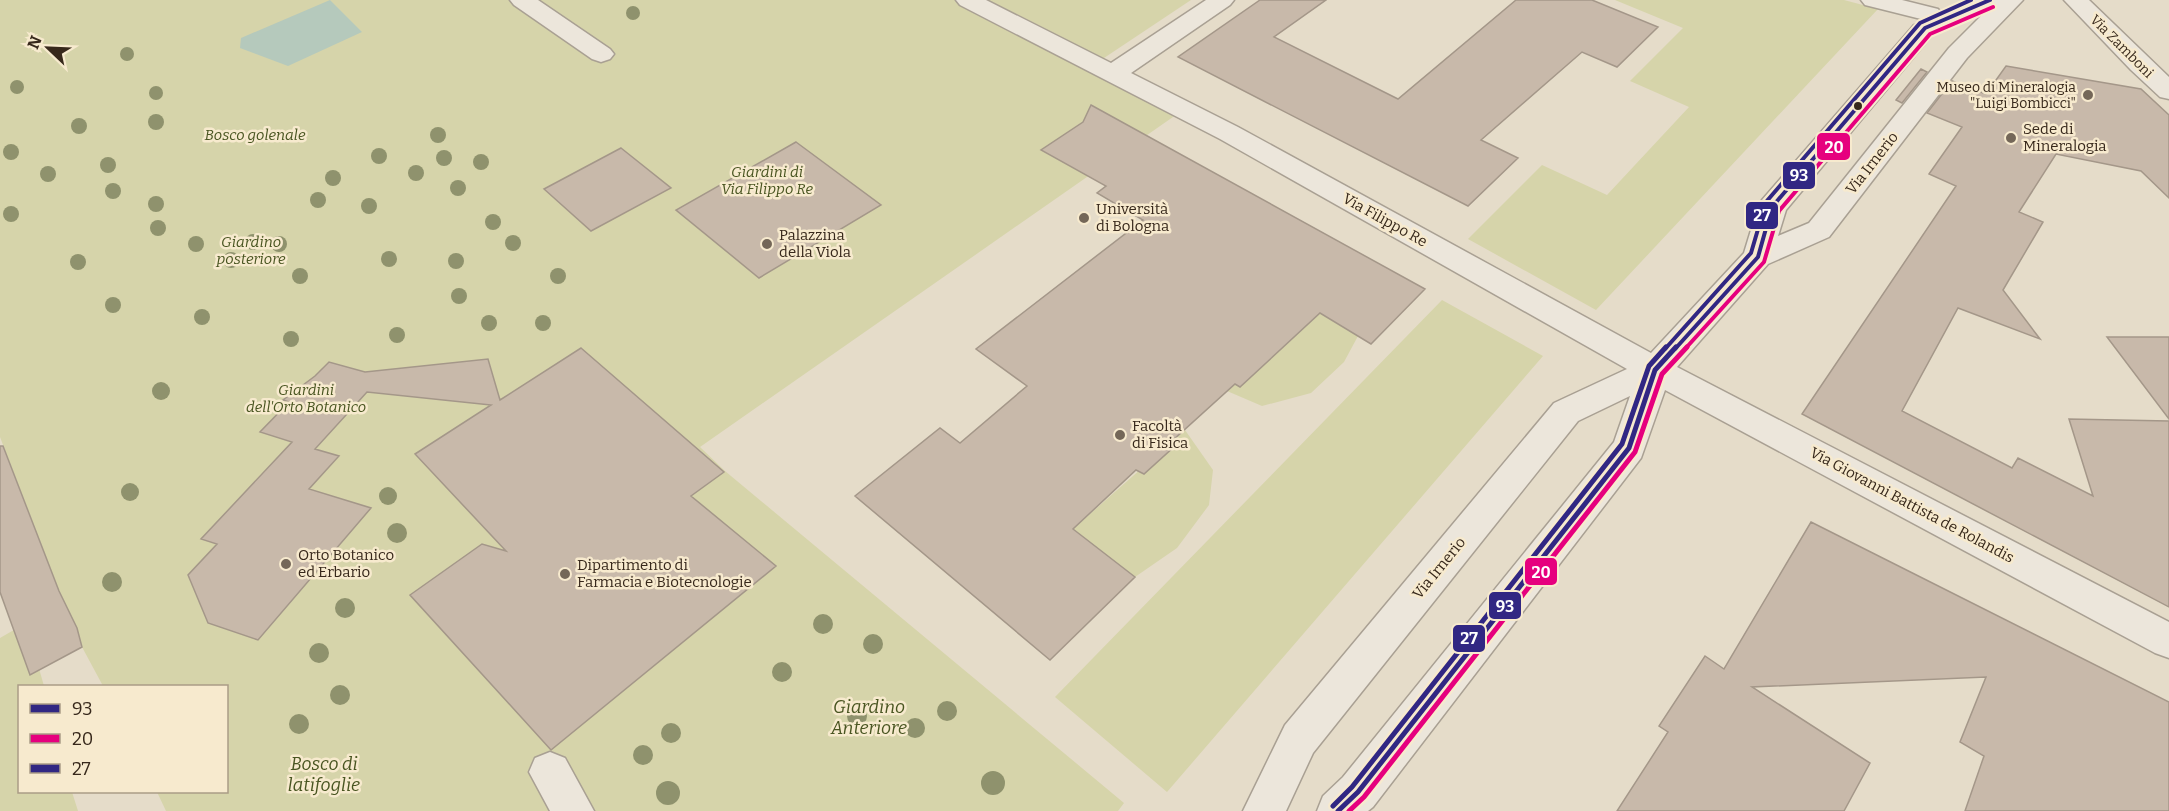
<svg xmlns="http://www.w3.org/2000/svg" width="2169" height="811" font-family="Bitter,serif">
	<rect width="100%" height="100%" fill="#e5dcc9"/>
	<path fill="#d6d4aa" d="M0,0H1191L1095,64L1183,110L700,447L725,471L1124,803L1118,811H166L157,792H226V686H103L82,647L77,628L59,591L0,437Z
		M1615,0H1844L1878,9L1596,310L1468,239L1542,165L1607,195L1689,107L1630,81L1683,28Z
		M1442,300L1543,356L1167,792L1055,697Z
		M1312,308L1358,336L1344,362L1311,393L1262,406L1227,391Z
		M1185,430L1213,470L1209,505L1177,548L1135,577L1073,529Z
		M26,623L44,686H20V792H72L78,811H0V638Z"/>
	<path fill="#b5c9bc" d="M330,0L362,32L288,66L240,48L241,38Z"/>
	<path fill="#c8b9aa" stroke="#a49789" stroke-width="1.5" d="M1260,0H1326L1274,37L1398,99L1516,0H1592L1658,27L1617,67L1582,52L1481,140L1518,158L1468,206L1178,57Z
		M2006,66L2141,89L2169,115V198L2141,171L2056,154L2019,212L2043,222L2003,290L2040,339L1958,308L1902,411L2012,468L2018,458L2093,496L2069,419L2169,421V607L1802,414L1956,186L1929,174L1962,127L1927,113L1952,81L1986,94Z
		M1921,69L1927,72L1902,103L1896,100Z
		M1091,105L1425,289L1371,344L1320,313L1240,387L1235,384L1171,442L1176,445L1144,474L1136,470L1073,529L1135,577L1050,660L855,496L940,428L960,443L1027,386L976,349L1143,220L1097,193L1106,186L1041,150L1083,122Z
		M796,142L881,205L759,278L676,210Z
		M621,148L671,188L591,231L544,189Z
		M2107,337H2169V419Z
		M581,348L724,472L691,496L776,566L551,750L410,595L482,544L506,551L415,454L491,405L367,392L315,449L339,456L309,489L371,508L258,640L208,623L188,575L217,544L201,539L292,442L260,432L289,402L283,400L315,376L329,362L365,372L488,359L500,400Z
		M0,446H3L59,591L77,628L82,647L30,675L0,592Z
		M1811,522L2169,702V811H1965L1984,756L1960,742L1986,677L1752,687L1870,763L1844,811H1617L1668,732L1659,726L1705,656L1724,669Z"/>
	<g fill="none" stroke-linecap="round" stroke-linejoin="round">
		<defs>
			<path id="minor" d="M510,0H538L610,49L614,54L610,59L601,62L592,59L514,5Z
				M956,0H986L1111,63L1206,0H1234L1230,5L1131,73L1238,127L1651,353L1744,253L1758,207L1762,200L1914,25L1925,20L1865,5L1861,0H1902L1938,9L1941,13L1970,0H2023L1967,58L1829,237L1768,264L1677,367L2169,622V658L2155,653L1665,390L1641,458L1373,807L1368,811H1317L1323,796L1343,777L1614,442L1630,396L1578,421L1313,753L1286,811H1243L1285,725L1554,403L1627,369L1220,139L960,5ZM1987,10L1949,48L1809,223L1778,236L1786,210L1932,35Z
				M2064,0H2089L2169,77V99L2160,97L2131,70Z
				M550,752L565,758L594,811H550L529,772L535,758Z"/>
		</defs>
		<use href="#minor" stroke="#a9a093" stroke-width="3"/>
		<use href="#minor" fill="#ece6db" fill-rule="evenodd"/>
		<defs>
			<path id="bus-1-far1" d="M1675,349L1758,257L1772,207L1925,28L1990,0"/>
			<path id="bus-1" d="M1338,811L1358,792L1629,448L1655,370L1676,347"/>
			<path id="bus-2-far1" d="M1685,349L1764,262L1779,211L1930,34L1993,7"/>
			<path id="bus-2" d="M1349,811L1364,797L1635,452L1662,374L1687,347"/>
			<path id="bus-3-far1" d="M1665,349L1751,253L1766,202L1920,23L1971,0"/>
			<path id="bus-3" d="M1333,806L1352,787L1622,444L1649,366L1666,347"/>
		</defs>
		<use href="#bus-1-far1" stroke="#f7eace" stroke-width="8"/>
		<use href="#bus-1" stroke="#f7eace" stroke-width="10"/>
		<use href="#bus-2-far1" stroke="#f7eace" stroke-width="8"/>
		<use href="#bus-2" stroke="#f7eace" stroke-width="10"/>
		<use href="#bus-3-far1" stroke="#f7eace" stroke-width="8"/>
		<use href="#bus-3" stroke="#f7eace" stroke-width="10"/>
		<use href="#bus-1-far1" stroke="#312783" stroke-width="4"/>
		<use href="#bus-1" stroke="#312783" stroke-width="5"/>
		<use href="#bus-2-far1" stroke="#e6007e" stroke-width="4"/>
		<use href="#bus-2" stroke="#e6007e" stroke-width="5"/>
		<use href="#bus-3-far1" stroke="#312783" stroke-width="4"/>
		<use href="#bus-3" stroke="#312783" stroke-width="5"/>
	</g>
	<g fill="#8f926d">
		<circle cx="633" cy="13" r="7"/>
		<circle cx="127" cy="54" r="7"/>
		<circle cx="17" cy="87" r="7"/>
		<circle cx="156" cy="93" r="7"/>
		<circle cx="156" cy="122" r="8"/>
		<circle cx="79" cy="126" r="8"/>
		<circle cx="438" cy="135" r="8"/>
		<circle cx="11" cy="152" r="8"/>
		<circle cx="379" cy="156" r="8"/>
		<circle cx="444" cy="158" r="8"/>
		<circle cx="481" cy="162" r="8"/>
		<circle cx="108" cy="165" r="8"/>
		<circle cx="416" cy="173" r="8"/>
		<circle cx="48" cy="174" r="8"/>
		<circle cx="333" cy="178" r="8"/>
		<circle cx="458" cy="188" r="8"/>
		<circle cx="113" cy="191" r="8"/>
		<circle cx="318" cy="200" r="8"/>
		<circle cx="156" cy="204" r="8"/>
		<circle cx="369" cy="206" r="8"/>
		<circle cx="11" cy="214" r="8"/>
		<circle cx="493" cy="222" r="8"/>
		<circle cx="158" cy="228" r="8"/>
		<circle cx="253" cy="242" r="8"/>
		<circle cx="513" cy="243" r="8"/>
		<circle cx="196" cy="244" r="8"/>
		<circle cx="279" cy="244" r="8"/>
		<circle cx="389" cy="259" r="8"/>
		<circle cx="231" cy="260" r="8"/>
		<circle cx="456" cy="261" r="8"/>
		<circle cx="78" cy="262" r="8"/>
		<circle cx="300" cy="276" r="8"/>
		<circle cx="558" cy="276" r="8"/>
		<circle cx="459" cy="296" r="8"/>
		<circle cx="113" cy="305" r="8"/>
		<circle cx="202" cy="317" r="8"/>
		<circle cx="489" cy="323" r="8"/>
		<circle cx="543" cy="323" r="8"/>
		<circle cx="397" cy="335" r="8"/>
		<circle cx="291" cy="339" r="8"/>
		<circle cx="161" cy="391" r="9"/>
		<circle cx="130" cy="492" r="9"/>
		<circle cx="388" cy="496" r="9"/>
		<circle cx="397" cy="533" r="10"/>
		<circle cx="112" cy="582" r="10"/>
		<circle cx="345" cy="608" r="10"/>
		<circle cx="823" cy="624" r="10"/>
		<circle cx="873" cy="644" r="10"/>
		<circle cx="319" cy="653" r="10"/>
		<circle cx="782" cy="672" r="10"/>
		<circle cx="340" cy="695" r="10"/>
		<circle cx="947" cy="711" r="10"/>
		<circle cx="857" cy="716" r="10"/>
		<circle cx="299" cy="724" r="10"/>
		<circle cx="915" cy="728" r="10"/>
		<circle cx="671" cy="733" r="10"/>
		<circle cx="643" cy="755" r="10"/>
		<circle cx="993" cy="783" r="12"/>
		<circle cx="668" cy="793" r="12"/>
	</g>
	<g fill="#746758" stroke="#f7eace" stroke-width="2">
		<circle cx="2088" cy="95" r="6"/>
		<circle cx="2011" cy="138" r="6"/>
		<circle cx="1084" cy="218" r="6"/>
		<circle cx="767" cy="244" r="6"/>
		<circle cx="1120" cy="435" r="6"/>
		<circle cx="286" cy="564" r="6"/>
		<circle cx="565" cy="574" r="6"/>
	</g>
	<circle fill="#37281b" stroke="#f7eace" stroke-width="2" cx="1858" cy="106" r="5"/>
	<g text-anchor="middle" stroke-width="5" stroke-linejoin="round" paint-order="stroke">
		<g font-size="14" fill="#37281b" stroke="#f7eace">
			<text transform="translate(2122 46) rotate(45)" y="5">Via Zamboni</text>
		</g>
		<g font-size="14" fill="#37281b" stroke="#f7eace" text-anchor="end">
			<text x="2076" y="92">Museo di Mineralogia<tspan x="2076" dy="16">"Luigi Bombicci"</tspan></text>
		</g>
		<g font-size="15" fill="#37281b" stroke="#f7eace" text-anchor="start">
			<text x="2023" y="134">Sede di<tspan x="2023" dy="17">Mineralogia</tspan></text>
			<text x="1096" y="214">Università<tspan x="1096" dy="17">di Bologna</tspan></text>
			<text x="779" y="240">Palazzina<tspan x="779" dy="17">della Viola</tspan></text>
			<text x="1132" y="431">Facoltà<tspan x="1132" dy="17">di Fisica</tspan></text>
			<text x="298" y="560">Orto Botanico<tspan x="298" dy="17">ed Erbario</tspan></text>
			<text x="577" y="570">Dipartimento di<tspan x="577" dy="17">Farmacia e Biotecnologie</tspan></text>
		</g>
		<g font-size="15" font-style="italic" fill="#495521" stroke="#f7eace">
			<text x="255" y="140">Bosco golenale</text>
			<text x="767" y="177">Giardini di<tspan x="767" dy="17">Via Filippo Re</tspan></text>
			<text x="251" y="247">Giardino<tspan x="251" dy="17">posteriore</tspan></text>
			<text x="306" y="395">Giardini<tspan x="306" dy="17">dell'Orto Botanico</tspan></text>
		</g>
		<g font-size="15" fill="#37281b" stroke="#f7eace">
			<text transform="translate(1872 163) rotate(-52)" y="5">Via Irnerio</text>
			<text transform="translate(1385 220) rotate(29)" y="5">Via Filippo Re</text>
			<text transform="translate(1912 505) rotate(28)" y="5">Via Giovanni Battista de Rolandis</text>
			<text transform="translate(1439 568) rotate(-51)" y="5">Via Irnerio</text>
		</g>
		<g font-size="18" font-style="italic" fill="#495521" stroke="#f7eace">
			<text x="869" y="713">Giardino<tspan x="869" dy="21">Anteriore</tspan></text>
			<text x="324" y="770">Bosco di<tspan x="324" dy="21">latifoglie</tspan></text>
		</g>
	</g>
	<g stroke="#f7eace" stroke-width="2">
		<rect x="1816" y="132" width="35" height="29" rx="6" fill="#e6007e"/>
		<rect x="1782" y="161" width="34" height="29" rx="6" fill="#312783"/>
		<rect x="1745" y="201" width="34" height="29" rx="6" fill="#312783"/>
		<rect x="1524" y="557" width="34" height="29" rx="6" fill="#e6007e"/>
		<rect x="1488" y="591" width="34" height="29" rx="6" fill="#312783"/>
		<rect x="1452" y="624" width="34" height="29" rx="6" fill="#312783"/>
	</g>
	<g font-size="16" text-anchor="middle" font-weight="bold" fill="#fff">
		<text x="1834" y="153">20</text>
		<text x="1799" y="181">93</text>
		<text x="1762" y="221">27</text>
		<text x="1541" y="578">20</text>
		<text x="1505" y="612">93</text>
		<text x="1469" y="644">27</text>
	</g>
	<rect x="18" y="685" width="210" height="108" fill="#f7eace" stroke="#aa9c86" stroke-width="1.5"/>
	<rect x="30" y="704" width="30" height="9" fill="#312783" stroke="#aa9c86" stroke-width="1.5"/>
	<text x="72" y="715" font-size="18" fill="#37281b">93</text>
	<rect x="30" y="734" width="30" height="9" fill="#e6007e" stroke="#aa9c86" stroke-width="1.5"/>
	<text x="72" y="745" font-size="18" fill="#37281b">20</text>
	<rect x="30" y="764" width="30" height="9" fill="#312783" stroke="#aa9c86" stroke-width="1.5"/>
	<text x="72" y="775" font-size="18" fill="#37281b">27</text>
	<g transform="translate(48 48) rotate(293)" stroke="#f7eace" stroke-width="4.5" paint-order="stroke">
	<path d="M0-4.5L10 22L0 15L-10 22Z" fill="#37281b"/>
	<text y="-9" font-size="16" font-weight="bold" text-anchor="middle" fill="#37281b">N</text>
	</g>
</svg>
